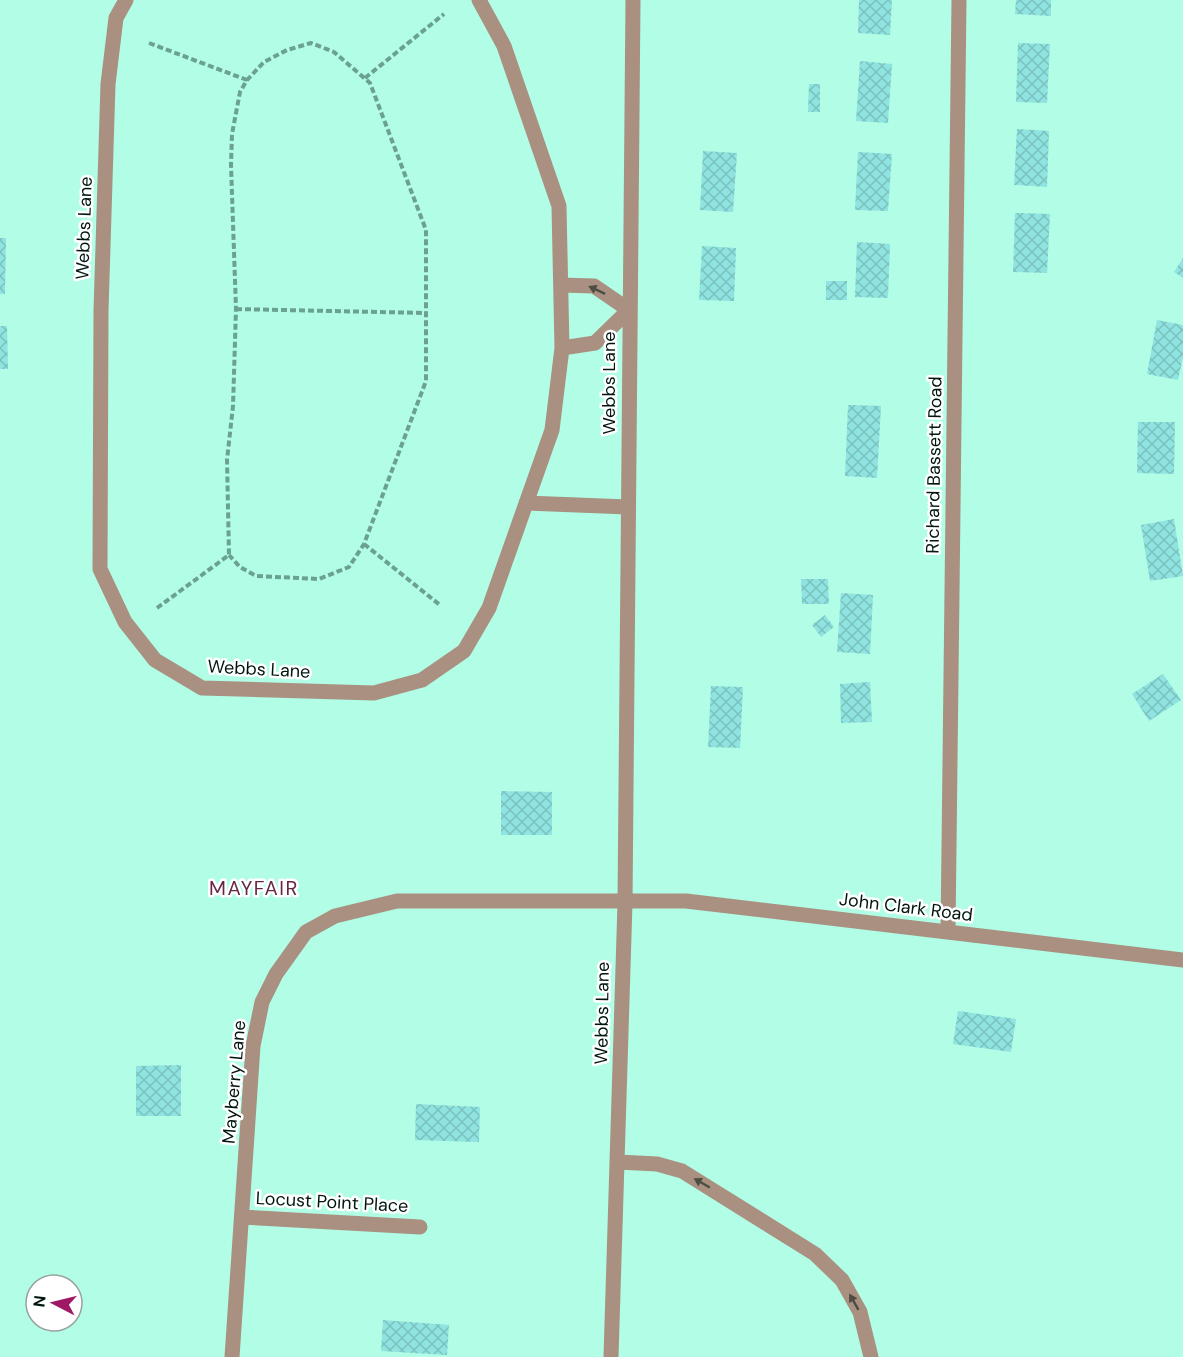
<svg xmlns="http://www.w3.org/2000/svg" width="1183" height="1357" font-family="'DM Sans',sans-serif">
	<defs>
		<pattern id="building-cross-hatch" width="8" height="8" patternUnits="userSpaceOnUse" patternTransform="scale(1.5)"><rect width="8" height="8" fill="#8fe3e0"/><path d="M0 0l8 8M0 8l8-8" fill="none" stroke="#7ac2bf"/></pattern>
	</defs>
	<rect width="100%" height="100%" fill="#b1fde5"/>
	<path fill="url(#building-cross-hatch)" d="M859,0H892L890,35L858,33Z
		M1016,0H1051V16L1015,14Z
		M1018,43L1050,44L1047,103L1016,102Z
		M860,61L892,64L888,123L856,121Z
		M809,84H820V112H808Z
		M1017,129L1049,131L1047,187L1014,185Z
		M703,151L737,153L733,212L700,210Z
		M858,152L892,154L888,211L855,210Z
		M1015,213L1050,214L1047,273L1013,272Z
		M0,238H6L5,294H0Z
		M857,242L890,244L888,298L855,297Z
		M702,246L736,248L734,301L699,300Z
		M1183,258V278L1174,272Z
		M826,281H847V300H826Z
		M1157,320L1183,325V357L1178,380L1147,374Z
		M0,326H7L8,369H0Z
		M848,405L881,406L877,478L845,476Z
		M1138,422H1175L1174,474L1137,473Z
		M1174,519L1183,576L1150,581L1141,525Z
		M801,579H828L829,604H802Z
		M841,593L873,595L870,654L837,652Z
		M825,615L834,627L821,637L812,625Z
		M1163,674L1181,700L1149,721L1132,694Z
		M870,682L872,722L841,723L840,684Z
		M711,686L743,687L740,748L708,747Z
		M501,791L552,792V835H501Z
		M958,1011L1016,1019L1011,1052L953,1044Z
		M181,1065V1116H136V1066Z
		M416,1104L480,1107L479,1142L415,1140Z
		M383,1320L449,1325L447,1355L381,1351Z"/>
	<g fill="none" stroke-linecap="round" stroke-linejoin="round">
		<path stroke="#6ba191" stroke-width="4" stroke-dasharray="6 3" stroke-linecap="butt" d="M149,43L247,80
			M365,78L444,14
			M236,309L426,313
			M364,544L440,605
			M157,608L229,555L227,460L233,406L236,309L231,165L232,134L240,92L247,80L264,62L287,50L311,43L334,52L370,83L426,230V381L364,544L349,567L319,579L256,576L240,567L229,555"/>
		<path stroke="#a99081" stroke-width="15" d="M126,0L116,18L108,84L101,311L100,569L125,622L155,660L202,688L374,693L422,680L464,651L489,608L552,430L562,348L559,206L504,46L479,0
			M561,285L594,286L629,310L595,343L562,348
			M526,503L628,507
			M948,931L959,0
			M618,1162L657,1164L682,1171L815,1254L842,1280L860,1312L871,1357
			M242,1217L420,1227
			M232,1357L253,1046L262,1002L276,974L306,932L335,916L397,901H686L1183,960
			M611,1357L625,903L633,0"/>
	</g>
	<defs><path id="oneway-solid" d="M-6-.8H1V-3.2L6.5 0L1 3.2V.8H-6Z" transform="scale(1.5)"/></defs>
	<g fill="#4d4d43">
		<use href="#oneway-solid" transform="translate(597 290) rotate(-155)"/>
		<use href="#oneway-solid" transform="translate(702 1183) rotate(-150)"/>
		<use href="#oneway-solid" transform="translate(854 1302) rotate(-120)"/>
	</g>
	<g text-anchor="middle" stroke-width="5" stroke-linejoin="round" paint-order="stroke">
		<g font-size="18" fill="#011610" stroke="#fff">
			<text transform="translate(84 228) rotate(-88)" y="6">Webbs Lane</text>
			<text transform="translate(609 383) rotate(-90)" y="6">Webbs Lane</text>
			<text transform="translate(934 465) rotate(-89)" y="6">Richard Bassett Road</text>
			<text transform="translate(259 669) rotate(3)" y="6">Webbs Lane</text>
			<text transform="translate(906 907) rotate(7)" y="6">John Clark Road</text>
			<text transform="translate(602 1013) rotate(-89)" y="6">Webbs Lane</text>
			<text transform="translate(234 1082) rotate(-85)" y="6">Mayberry Lane</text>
			<text transform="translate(332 1202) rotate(3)" y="6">Locust Point Place</text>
		</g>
		<g font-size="20" letter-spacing="1.5" fill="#672646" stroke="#fff">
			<text x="254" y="895">MAYFAIR</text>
		</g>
	</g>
	<g transform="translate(54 1303) rotate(277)"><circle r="28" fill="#ffffff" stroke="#99a29f" stroke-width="1.5"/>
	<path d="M0-4.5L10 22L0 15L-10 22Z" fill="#a01865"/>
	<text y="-9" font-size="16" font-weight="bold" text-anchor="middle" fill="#011610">N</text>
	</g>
</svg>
